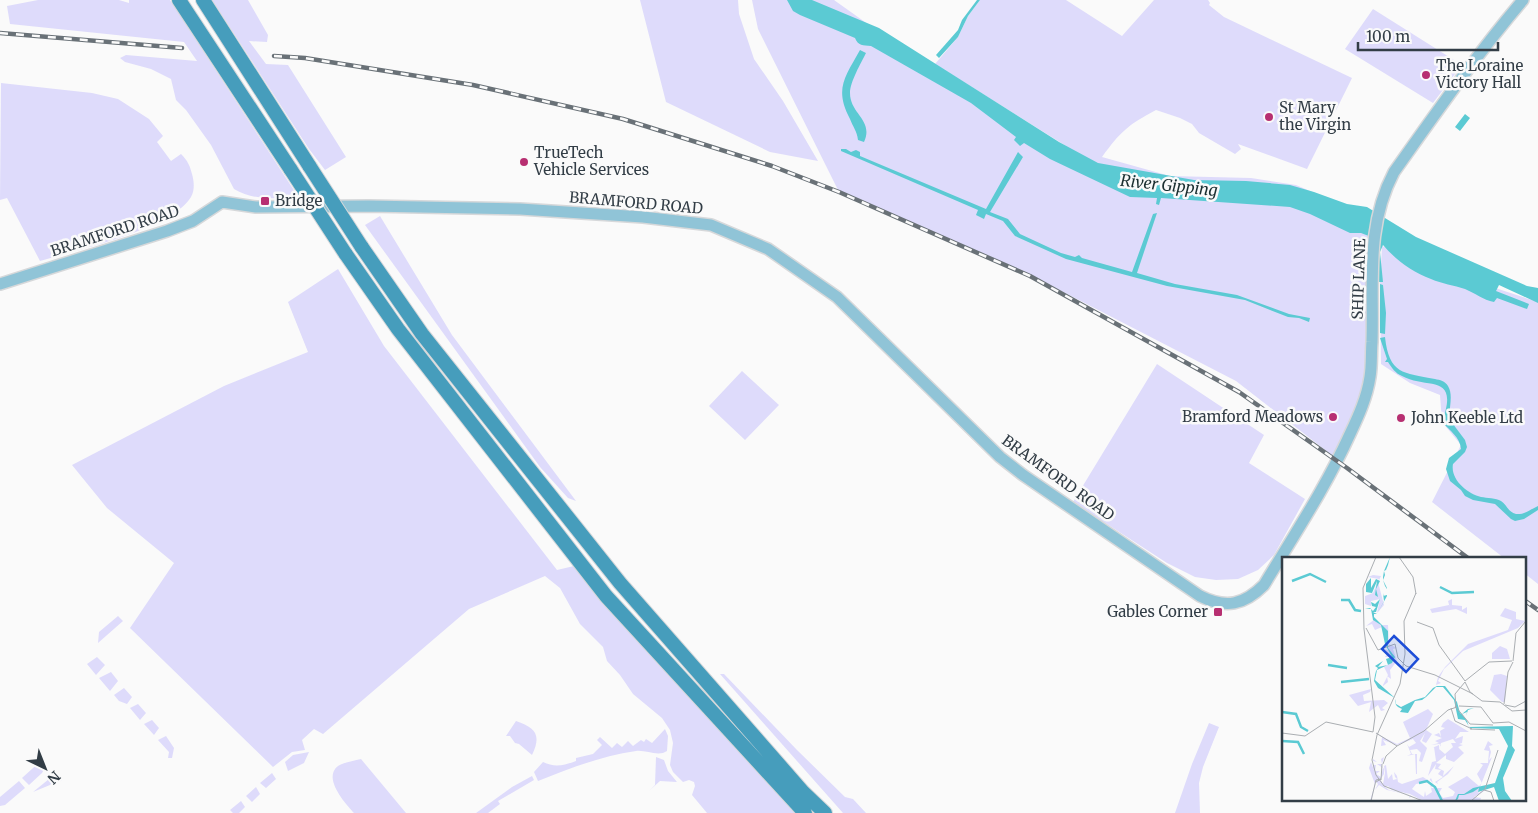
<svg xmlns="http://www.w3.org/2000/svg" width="1538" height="813" font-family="Merriweather,serif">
	<rect width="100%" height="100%" fill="#fafafa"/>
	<path fill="#dedbfb" d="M38,0H119L129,3V0H170L299,198C277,198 253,201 234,189L211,145L186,110L176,100L171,79L151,69L125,62L120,58L126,55L197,61L184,42L10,24L7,6Z
		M212,0H248L268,35L267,42L249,41L266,64L288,65L346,157L325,170L309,149Z
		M640,0H738L739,14L754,59L783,101L818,161L770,152L666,102Z
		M752,0H834L886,37L1039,140L1066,146L935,64L958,37L968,16L980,0H1066L1122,36L1154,0H1208L1210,3L1209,5L1224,17L1352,78L1307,169L1238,144L1241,149L1235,154L1199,133L1192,124L1180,118L1156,110C1128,125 1121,131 1102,157L1170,176L1251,178L1296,185L1371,217L1367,385L1338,460L1236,381L1040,280L839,192L758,29Z
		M1373,9L1462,65L1433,103L1345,49Z
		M1,83L92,93L118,99L149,119L163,136L157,142L171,161L181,154C188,161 190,166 192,174C194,181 195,190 191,197C172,229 77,250 40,261L7,198L0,200Z
		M380,216L452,335L576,501L568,498L540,467L365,225Z
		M1382,246L1443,271L1538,302V584L1524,573V558H1504L1432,502L1461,445L1442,422L1440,395L1410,383L1381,364L1380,284Z
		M338,269L384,346L557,570L574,566L799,813H707L692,795L695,786L694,782L689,780L683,782L673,772L670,765L673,743L670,730L662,718L633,694L620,675L607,661L603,647L580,624L560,588L545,576L469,609L323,734L314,729L302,740L305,750L292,752L273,767L130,628L174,563L107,508L72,465L224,386L308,352L288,302Z
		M1157,364L1264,435L1249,463L1305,499L1274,555L1258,570L1238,579L1216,580L1195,577L1167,563L1073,502Z
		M742,371L779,405L745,440L709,406Z
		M118,616L123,621L98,643L99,632Z
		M97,657L105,665L96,675L87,664Z
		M111,672L118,681L110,691L99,678Z
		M720,674H724L797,750L845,797L853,799L866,813H843Z
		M124,688L132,697L127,704L119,701L114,695Z
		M138,704L146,713L140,720L130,708Z
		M152,720L159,728L154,735L144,724Z
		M516,721C535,728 542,734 532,755L519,744L515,743L510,736H506Z
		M1209,723L1219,727L1203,767L1199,783L1200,813H1175L1192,764Z
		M665,729L668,736L667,751L663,753C654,755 645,750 636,751C602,756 570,768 538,781L534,772L543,762C555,768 565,765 576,761V758L593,754L602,745L597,740L600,737L612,748L617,743L622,747L628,741L633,746L641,740L644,742L646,739L652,743Z
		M166,736L174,748L172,758H168L169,752L158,740Z
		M309,752L304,763L288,771L285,762L293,755Z
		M656,757L664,760L668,771L677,782L660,781L649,791L655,785Z
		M43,759L47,764L42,773L29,785L22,778Z
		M361,759L406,813H354C346,804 322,778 338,766C344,762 354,761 361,759Z
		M272,773L276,779L266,788L260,783Z
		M57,776L62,780L33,792L49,779Z
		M532,776L534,780L498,801L500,804L488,813H476L512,787Z
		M19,781L25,788L5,805L0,806V797Z
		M256,787L260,794L252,802L246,796Z
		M241,801L245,807L239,813H233L230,810Z"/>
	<path fill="#5bcad3" d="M787,0H812L879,28L1059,142L1098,163L1194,180L1246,181L1290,185L1314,192L1347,204L1367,207L1416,237L1527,286L1538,288V303L1499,285L1496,291L1529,304L1527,309L1497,298L1494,302C1483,300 1475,293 1465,289C1454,285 1442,284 1431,279C1412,272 1396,260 1383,245L1380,252L1383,282H1378L1377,255L1374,238L1361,233H1350L1310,214L1290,207L1161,198L1159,205L1156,204L1157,198L1130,197L1050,159L1024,143L1020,146L1014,140L1016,137L971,103L871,46C863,45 858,46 855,38L800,15L793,11Z
		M977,0H980L968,16L958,37L939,58L936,55L958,30L962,20Z
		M860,50L866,53C861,63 850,82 850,93C850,114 874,120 864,142L858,140C857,131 853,127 850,119C834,89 845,77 860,50Z
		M1465,114L1470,118L1460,131L1455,127Z
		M841,149H846L851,152L856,150L860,152V156L986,209L1018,152L1023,157L990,212L1008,219L1020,234L1061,253L1075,257L1079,255L1082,258L1132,272L1153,214L1157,213L1137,273L1175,284L1237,295L1289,314L1310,318L1309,322L1299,318L1288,317L1245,300L1167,286L1066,259L1015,236L1003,221L986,214L984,219L976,215L978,210L841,151Z
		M1380,284L1383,285L1386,313L1385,334L1380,333Z
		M1385,337C1389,374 1403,373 1435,379C1440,380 1445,381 1448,386C1454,396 1448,409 1450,420L1465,440L1467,447L1465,452L1453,464C1450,480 1468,494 1481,497C1487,498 1496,498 1501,501C1507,505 1508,512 1516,514C1524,515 1531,509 1538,506V510L1524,519L1515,521L1511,519L1495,504L1473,500L1465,496L1461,490L1450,481L1446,469L1449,458L1461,449C1460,437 1450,431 1442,422C1460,372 1427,390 1402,376C1395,373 1392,368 1388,362H1385L1387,359L1380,338Z"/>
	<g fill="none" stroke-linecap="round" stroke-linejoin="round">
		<defs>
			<path id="major" d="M0,284L167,231L193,221L222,202L256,207L369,206L520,209L643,217L711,225L768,249L837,297L1000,457L1023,475L1200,596C1226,609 1244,605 1264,585C1294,535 1326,487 1350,434C1359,415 1367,397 1370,377C1372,366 1371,353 1372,342C1374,283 1365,227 1394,172C1436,113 1477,54 1523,0"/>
			<path id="highway" d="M179,0L291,170
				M203,0L310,167
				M361,246L422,334L620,583L803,792L825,813
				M345,253L398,329L606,596L805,813"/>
		</defs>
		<use href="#major" stroke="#d6d8da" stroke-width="14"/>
		<use href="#highway" stroke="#d6d8da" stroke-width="16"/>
		<use href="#major" stroke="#90c4d7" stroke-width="11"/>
		<use href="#highway" stroke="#469dbc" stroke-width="14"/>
		<defs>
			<path id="rail" d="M0,33L182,48
				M274,56L305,58L473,85L623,119L772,166L839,192L1030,276L1239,392L1347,468L1468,558
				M1524,600L1538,610"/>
		</defs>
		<use href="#rail" stroke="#697177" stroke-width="4.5"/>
		<use href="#rail" stroke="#fafafa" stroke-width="2.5" stroke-dasharray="8" stroke-linecap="butt"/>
		<defs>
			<path id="highway-bridge" d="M310,167L361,246
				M291,170L345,253"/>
		</defs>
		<use href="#highway-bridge" stroke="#d6d8da" stroke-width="16" stroke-linecap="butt"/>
		<use href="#highway-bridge" stroke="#469dbc" stroke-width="14"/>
	</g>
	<g fill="#b72f71" stroke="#fafafa" stroke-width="2">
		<circle cx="1426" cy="75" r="5"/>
		<circle cx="1269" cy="117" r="5"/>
		<circle cx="524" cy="162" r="5"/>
		<rect x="260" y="196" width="10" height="10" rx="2.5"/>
		<circle cx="1333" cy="417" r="5"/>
		<circle cx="1401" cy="418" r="5"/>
		<rect x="1213" y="607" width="10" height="10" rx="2.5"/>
	</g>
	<g text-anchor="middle" stroke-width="5" stroke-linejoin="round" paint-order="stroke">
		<g font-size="15" fill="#323d46" stroke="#fafafa" text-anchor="start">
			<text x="1436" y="71">The Loraine<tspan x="1436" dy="17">Victory Hall</tspan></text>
			<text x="1279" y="113">St Mary<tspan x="1279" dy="17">the Virgin</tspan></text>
			<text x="534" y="158">TrueTech<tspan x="534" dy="17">Vehicle Services</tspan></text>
			<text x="275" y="206">Bridge</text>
			<text x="1323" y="422" text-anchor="end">Bramford Meadows</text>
			<text x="1411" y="423">John Keeble Ltd</text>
			<text x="1208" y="617" text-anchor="end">Gables Corner</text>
		</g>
		<g font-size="15" fill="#323d46" stroke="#fafafa">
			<text transform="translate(636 203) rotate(5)" y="5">BRAMFORD ROAD</text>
			<text transform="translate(115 231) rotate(-18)" y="5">BRAMFORD ROAD</text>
			<text transform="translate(1359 279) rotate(-88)" y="5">SHIP LANE</text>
			<text transform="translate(1058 478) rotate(36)" y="5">BRAMFORD ROAD</text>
		</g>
		<g font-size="16" font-style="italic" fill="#1b2f31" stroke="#fafafa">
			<text transform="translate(1169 185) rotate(6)" y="6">River Gipping</text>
		</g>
	</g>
	<g transform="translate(1282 557)">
		<rect width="244" height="244" fill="#fafafa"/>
		<path d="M91,18L99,19L96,25L102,48L95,56L98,42L89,44V49L83,47V39L91,36L97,22L86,20ZM170,42V48L180,49V53L185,50V57L174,52L150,56L148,52L167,48L168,51L166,44ZM223,51L234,55V62L243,64L236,71L181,94L162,112L156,124L159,126L154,128L156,120L163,110L186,87L226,73L230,63L218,59ZM93,62L99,68H106L107,87L115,91L111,92L115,104L108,113L109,122L105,119L106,125L101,129V128L106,118L102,110L111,105L110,100H103L105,97L102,92L106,93L100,70L93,73L90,67L84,69ZM218,89L225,92L228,102H210V96ZM219,117L225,119L223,145H220L208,133L212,118ZM89,132L88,135L81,138L82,144L102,143L106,146L100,151L103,153L99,154L96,148L87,155L89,145L76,149L67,138ZM146,152L151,157L144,173L150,177L144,186L140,184L143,176L138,184L145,191L140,205L137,204L139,196L135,192L128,193L130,197H135V217H134L133,197L125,199L129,197L125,187L127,190L134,186L131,182L115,188L101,183L104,188L99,189L100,180L91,175L115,187L128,181L121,165ZM166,162L187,175H178L173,182L181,179L180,186L177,187L181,188L176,190L182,196L172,205L164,202V198L154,206L159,207L156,211L162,214L161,219L172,209L166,217L155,225L156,227L153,225L161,220L156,217L159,213L153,212L154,207L146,219L150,205L154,204L152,190L150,191L157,188V191L159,188L157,187L149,188L157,186L153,184L160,181L152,178L157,176L159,180L158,174L163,171L159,170L161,166ZM171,182L174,186H169L171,190L163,197L157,192L159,186ZM206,184L211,188L207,189L209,195L207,203L210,200L196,235L197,236L202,233H204L192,240L199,241L198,244H141L128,237L110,233L106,229L103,230L107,233L125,237L130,239L127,241L128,238L105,233L97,228L93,233L96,227L94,225L89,244H88L93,227L87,211L89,205L94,219L91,210V202L95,205L91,204V208H94L93,214H98L94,217L99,220L101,211L95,207H100L99,202L102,200L100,207L99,208L102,212V217L100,220L98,222L101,227L103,216L102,209L104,208L106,222L110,217L111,223L115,222L113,220L112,215L115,219L116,225L120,227L141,220L147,224L149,221L151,226L148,223L146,225L134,227L130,232L142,240L143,234L144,239L150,235L149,231L145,233L149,231L148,226L151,227L149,231H160L157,236L161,241L171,239L173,235L166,230L185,219L197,229L200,226L195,217L201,208L198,206H206L207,194L202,193Z" fill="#dedbfb" fill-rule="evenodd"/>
		<path d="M108,0L106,8L113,9L106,8L104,13L102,14L103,18L101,23L105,31V39L95,57H92V60L106,74V91L113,100L110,106L95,113L93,123L113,141L96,131L92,124L93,118L94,114L96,111L93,109L101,104L96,110L106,108L104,102L110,100L103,87L99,68L91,63L89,52H83L88,51L91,54L94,50L90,49L89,45L93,47L98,42L94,55H91L95,57L102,44L101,36V39L105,38V32L103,29L101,23V20L102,14ZM89,21V31L94,22L98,24L94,32L96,40L93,38L95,24L90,36L84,35V27ZM155,129H163L175,145L178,156L180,157L186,152L192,151L186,153L184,159L185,155L180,157L185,164L187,170L231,169L230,189L233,193L221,221L223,234L230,244H217L212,230L196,235L197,231L191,235L182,238H177L176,242L173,244L176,237H182L191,231L213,226L226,189L217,172L188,171L183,163L176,162L172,143L161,130H154L144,140L140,143L133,144L126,156L118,155L120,152L116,150L114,148L113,144V142L114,147L119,150L133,143L143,140L151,131Z" fill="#5bcad3"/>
		<path fill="none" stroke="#5bcad3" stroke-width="2.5" d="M10,24L28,17L44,25M158,30L170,36L192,35M59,43H67L73,53L79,54M46,108L65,111M59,125L87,122M0,155L14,157L19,170L26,174M0,184L16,185L22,197M137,226L145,224L153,230L160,244"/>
		<path fill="none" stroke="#aaaeb2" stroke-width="1" d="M117,0L131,20L134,37M134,36L122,64L123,97L118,127L95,178L90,203L94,218L102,229L141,244M135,65L151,71L157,88L183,124M84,71L96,93L113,87L116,101L124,109L153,118L191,137M231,104L234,76L244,64M183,124L207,105L230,104M183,125L188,135L200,144M200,144L218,145L230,154L244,153M222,147L226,115L231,105M223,148L233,150L244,144M173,149L188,167L211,168M177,149L199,150M199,150L211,166M169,151L173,164L190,172M174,151L173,137L183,125M211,166L227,165L244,174M188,172L213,173M91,175L93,160L82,72L81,31L94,0M0,176L23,179L44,165L91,175M94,176L115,189M101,207L104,199L115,189L142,174L166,153L175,150M99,223L100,207M202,233L209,235L212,244M89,244L94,223L99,222L94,225M189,244L203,232L216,193"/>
		<path fill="#1d4ed8" fill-opacity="0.15" stroke="#1d4ed8" stroke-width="2.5" d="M112,79L136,102L124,115L100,92Z"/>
		<rect width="244" height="244" fill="none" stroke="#323d46" stroke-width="2.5"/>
	</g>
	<g transform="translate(45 768) rotate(137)" stroke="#fafafa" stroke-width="4" paint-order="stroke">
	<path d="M0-4L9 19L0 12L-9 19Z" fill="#323d46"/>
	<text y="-8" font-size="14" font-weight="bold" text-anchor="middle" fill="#323d46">N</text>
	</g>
	<path d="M1358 42v8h140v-8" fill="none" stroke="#323d46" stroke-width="2.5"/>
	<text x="1366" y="42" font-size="15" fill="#323d46" stroke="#fafafa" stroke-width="4" paint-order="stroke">100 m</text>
</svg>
